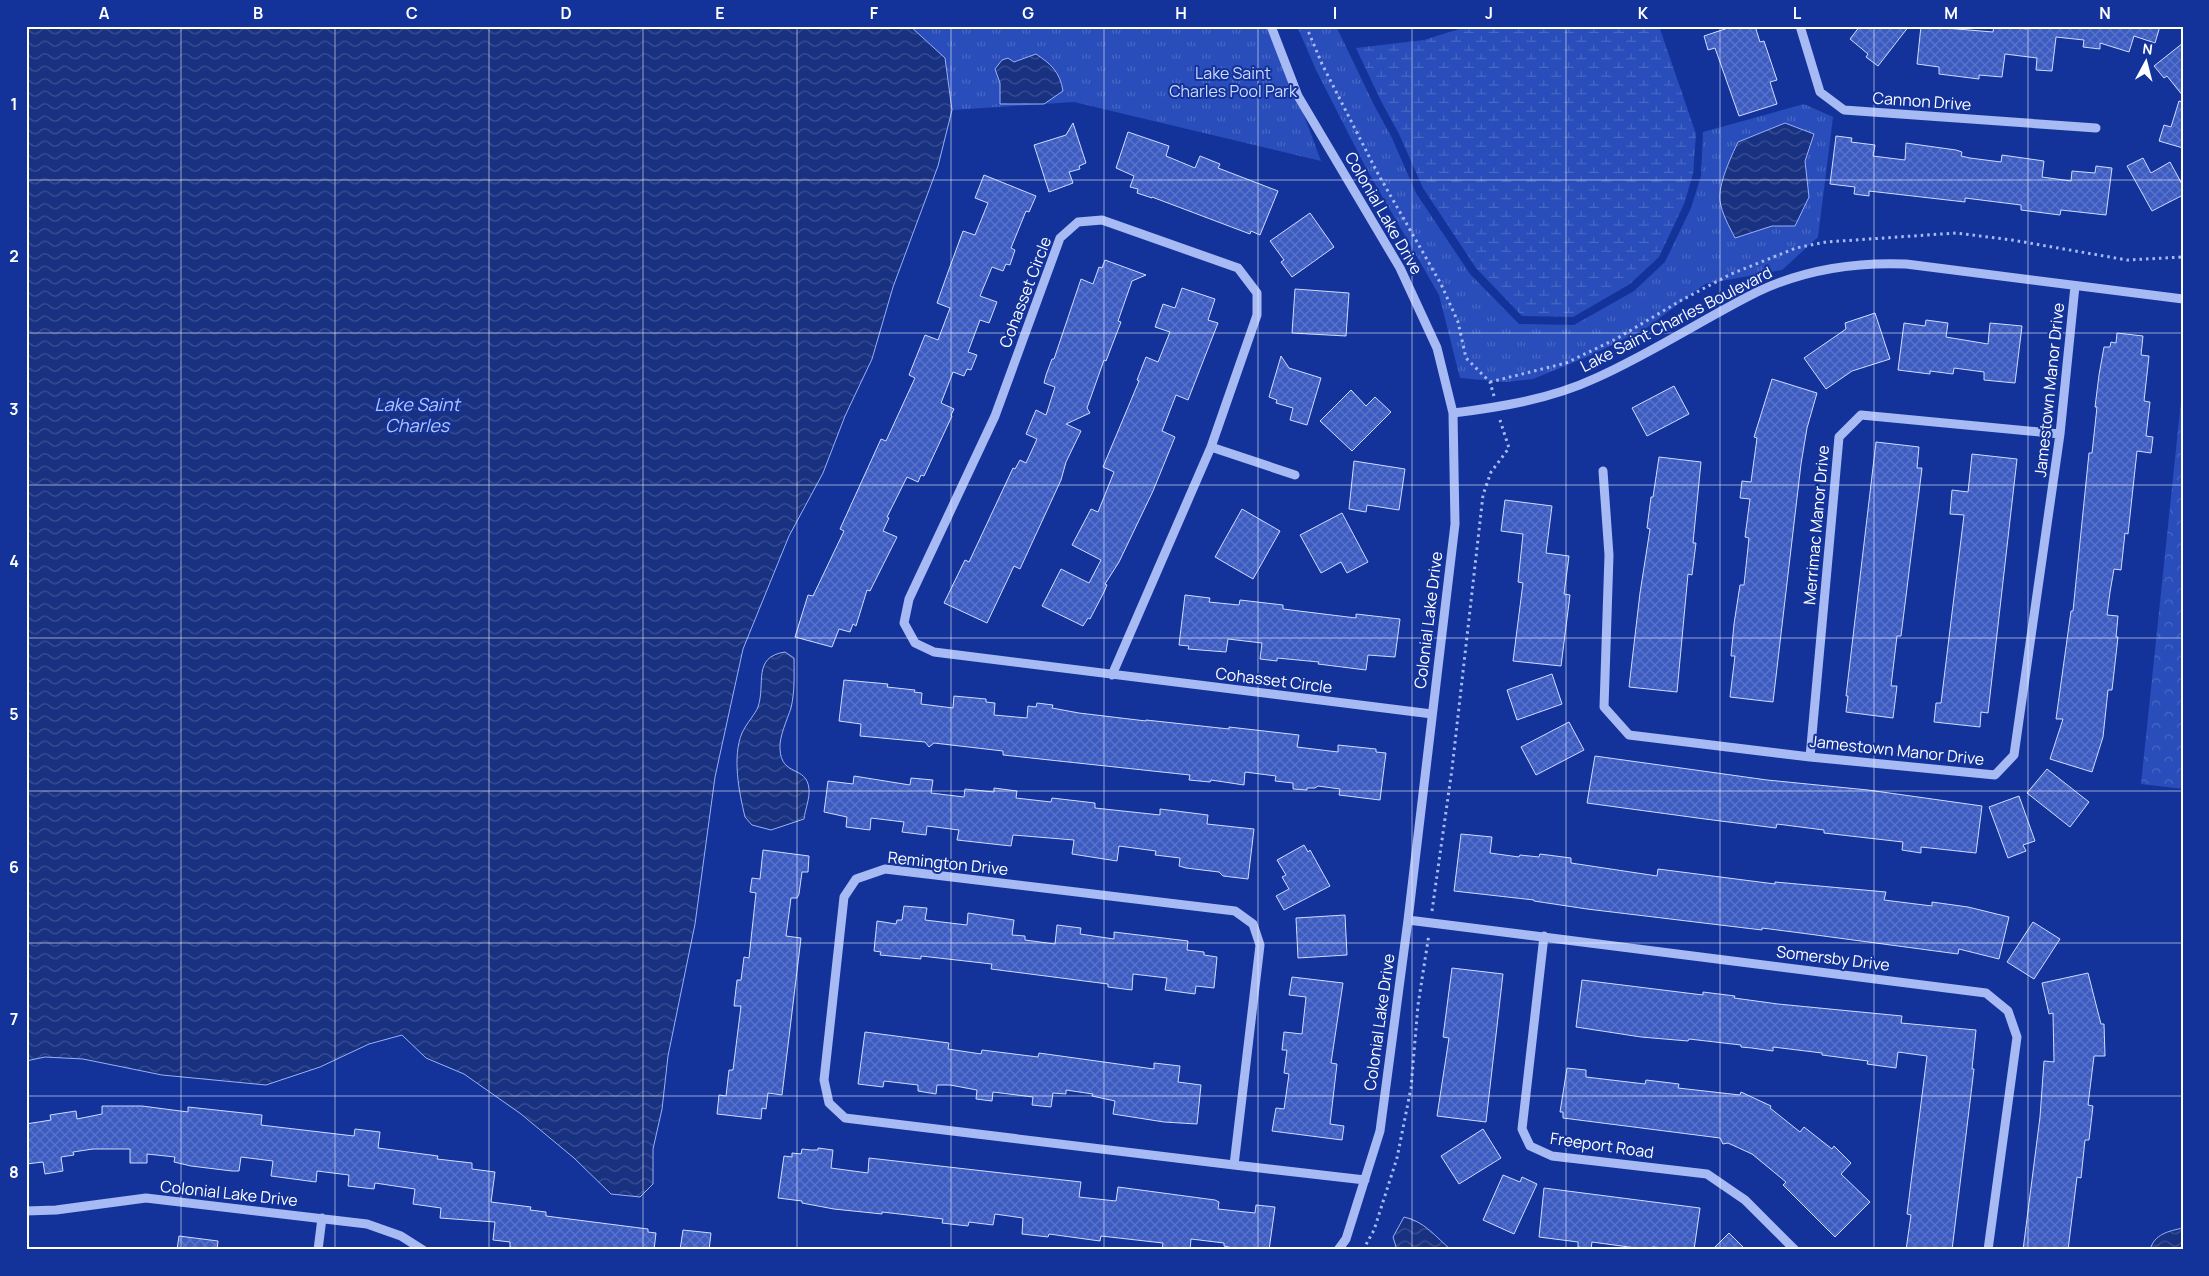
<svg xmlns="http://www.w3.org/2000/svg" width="2209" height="1276" font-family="Manrope,sans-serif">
	<defs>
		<pattern id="forest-crowns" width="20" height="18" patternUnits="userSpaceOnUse" patternTransform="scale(1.25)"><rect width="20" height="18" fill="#294dba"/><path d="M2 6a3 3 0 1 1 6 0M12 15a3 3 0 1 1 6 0" fill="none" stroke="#4968c4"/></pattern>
		<pattern id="wetland-marsh" width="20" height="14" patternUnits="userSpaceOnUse" patternTransform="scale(1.25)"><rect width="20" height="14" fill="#294dba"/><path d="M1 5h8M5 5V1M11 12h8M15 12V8" fill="none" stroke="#4968c4"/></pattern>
		<pattern id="park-tufts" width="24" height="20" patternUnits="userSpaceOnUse" patternTransform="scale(1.25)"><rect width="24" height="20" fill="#294dba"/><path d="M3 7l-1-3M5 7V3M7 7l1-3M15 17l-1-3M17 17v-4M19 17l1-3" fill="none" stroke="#4968c4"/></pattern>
		<pattern id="water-waves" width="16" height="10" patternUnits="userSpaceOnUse" patternTransform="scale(1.25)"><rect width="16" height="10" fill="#193181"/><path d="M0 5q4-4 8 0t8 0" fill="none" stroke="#3c5094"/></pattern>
		<pattern id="building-cross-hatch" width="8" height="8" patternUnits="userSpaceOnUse" patternTransform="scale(1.25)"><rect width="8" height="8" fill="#3d5cc1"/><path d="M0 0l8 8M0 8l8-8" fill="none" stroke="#5a74ca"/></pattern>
	</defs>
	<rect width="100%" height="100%" fill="#13339a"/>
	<path fill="url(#forest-crowns)" d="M2183,382V789L2141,784Z"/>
	<path fill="url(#wetland-marsh)" d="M1469,26H1659L1696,134L1693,174L1684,204L1659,257L1630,284L1573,317L1522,316L1476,268L1423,188L1399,134L1381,101L1356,48L1424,40Z"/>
	<path fill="url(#park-tufts)" d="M910,26H1271L1321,161L1074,102L952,110L945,58Z
		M1297,26H1336L1374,105L1392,138L1416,193L1470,274L1519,324L1574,325L1634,291L1665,262L1691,208L1701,176L1703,132L1804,104L1833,117L1818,237L1782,270L1705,284L1645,329L1587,357L1533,379L1506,382L1460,378L1439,295L1366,168L1316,70Z"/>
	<path fill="url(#water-waves)" stroke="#99b1f6" d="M26,26H910L945,58L952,110L938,166L893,287L872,359L845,416L823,473L789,536L743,649L715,777L695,924L668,1056L662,1109L653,1149V1184L640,1197L611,1194L574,1158L521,1114L464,1074L426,1058L402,1035L369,1044L320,1067L266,1085L162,1075L83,1059L45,1057L26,1061Z
		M1036,54C1051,64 1060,72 1063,91L1044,104H1000V83L995,69L1002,60L1008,58L1014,62Z
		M1785,123L1814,134L1805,161L1809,197L1795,226H1772L1735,238C1729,226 1722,214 1720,201C1718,184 1731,157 1738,142Z
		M785,652L794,658C794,675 795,691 791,708C787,720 779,737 780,749C781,777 807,765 809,789C810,798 805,810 804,819L771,830L752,825L745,817C739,792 732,757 742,733C746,724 756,713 758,707C766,683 752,657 785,652Z
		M1404,1217C1424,1221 1436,1237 1451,1250H1397L1393,1237Z
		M2183,1228V1250H2150C2154,1234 2169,1231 2183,1228Z"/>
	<path fill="url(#building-cross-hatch)" stroke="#cfdbfd" d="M1734,26H1755L1760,42L1764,41L1777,80L1770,82L1777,104L1739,116L1715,48L1708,50L1704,36Z
		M1860,26H1909L1878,66L1866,57L1868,54L1850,39Z
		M1921,26L1993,32L1994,26L2027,29L2028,26H2160L2155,43L2134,36L2129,52L2100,43V49L2083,47L2084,40L2056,37L2052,71L2036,70L2037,58L2005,54L2002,77L1979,75V79L1939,74V67L1917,64Z
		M2183,43V96L2167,76L2164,78L2154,66Z
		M2179,101L2183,102V148L2159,141L2164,125L2171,127Z
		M1073,123L1086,163L1079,166L1080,169L1069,172L1073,183L1049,192L1034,145L1066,135Z
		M1128,132L1169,146L1166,156L1195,168L1200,156L1220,164L1218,168L1278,191L1260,235L1251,231L1250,234L1152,197V198L1137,193L1138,189L1130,187L1134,176L1116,168Z
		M1836,136L1852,138L1851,142L1875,145L1873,156L1905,160L1906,143L1956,150L1962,152L1961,156L1970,158L2001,162L2002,155L2044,161L2042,177L2071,181L2072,171L2095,173L2096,166L2112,168L2106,215L2061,210L2060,215L2021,210V205L1965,198V202L1869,191V196L1854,194L1855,187L1830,184Z
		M2143,158L2151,173L2170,162L2183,186V195L2152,211L2127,166Z
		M984,175L1036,196L1029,212L1026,211L1011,248L1015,250L1010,265L1006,264L1003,271L992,267L980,296L997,302L989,323L980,320L968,352L977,355L971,370L967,369L964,376L953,372L941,403L954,409L951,415L952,416L924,476L921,475L918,482L907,477L887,517L889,518L883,531L897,537L870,591L867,590L856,626L853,624L850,632L839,629L832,647L795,637L808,595L813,596L844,531L840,529L881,439L886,441L915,378L909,375L925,335L938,340L950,308L937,303L948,272L963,231L975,235L988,203L975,198Z
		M1310,213L1334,247L1292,277L1281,262L1284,260L1270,241Z
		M1105,260L1146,275L1132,281L1118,321L1121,322L1106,361L1104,360L1087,408L1090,413L1066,424L1081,431L1066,462L1061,480L1020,569L1014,566L987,623L944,603L965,560L969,562L1013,468L1015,469L1020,460L1026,463L1037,439L1026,434L1036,410L1046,415L1055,387L1044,383L1046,375L1052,359H1054L1081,279L1093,284L1099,267L1102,268Z
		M1182,288L1215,299L1208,320L1218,323L1188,400L1176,395L1162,431L1175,437L1153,491L1119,562L1105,584L1107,585L1104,592L1090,619L1088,618L1083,626L1042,606L1061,569L1089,583L1101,560L1072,545L1091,509L1098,512L1114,472L1103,467L1139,381L1137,380L1146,357L1158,362L1170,332L1155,327L1163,304L1175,308Z
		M1295,289L1349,293L1346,336L1292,333Z
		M1875,313L1890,359L1852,371L1826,389L1804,358L1846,329L1845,323Z
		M1926,320L1948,323L1946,337L1988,344L1990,323L2022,326L2015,383L1984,380V372L1954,368L1953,374L1930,371V374L1898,370L1904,323L1925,326Z
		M2117,333L2143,336L2141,355L2149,356L2144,401L2150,402L2146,436L2153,437L2151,453L2137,451L2128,534L2125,533L2121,570L2114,569L2110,592L2107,615L2118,616L2116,637H2118L2112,690H2108L2103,737L2092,772L2050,759L2063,719H2056L2071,611H2073L2089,453H2092L2097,407H2095L2099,375L2104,347H2110L2111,342L2116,343Z
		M1281,356L1289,368L1321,378L1307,425L1290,420L1293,408L1276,403L1277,400L1269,397Z
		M1772,379L1817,393L1807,428L1801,464L1773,702L1730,697L1735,656H1731L1734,624L1740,585H1744L1749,538L1745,537L1750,499L1740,498L1742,481L1751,482L1757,438L1754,437Z
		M1674,386L1689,414L1647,436L1632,408Z
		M1351,390L1366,406L1375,397L1391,412L1352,451L1320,421Z
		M1876,442L1919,447L1917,468H1922L1901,636H1897L1891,686H1897L1893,718L1846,712L1848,696H1846Z
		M1972,454L2017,459L1988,713L1981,712L1980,727L1934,722L1936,703H1941L1964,515L1950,514L1952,490L1968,492Z
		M1659,457L1701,462L1693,543H1696L1692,575L1688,574L1677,692L1629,687L1640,593L1650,529L1647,528L1651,497H1653Z
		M1354,461L1405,469L1399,510L1367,505L1366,512L1349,509Z
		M1505,500L1552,506L1546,553L1569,556L1564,594L1570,595L1561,666L1513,661L1523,583L1518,582L1523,534L1501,531Z
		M1242,509L1280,531L1253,579L1215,557Z
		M1342,513L1368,562L1347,573L1341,562L1321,573L1300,535Z
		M1185,595L1210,598L1209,602L1239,605L1240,600L1283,605V609L1356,618V614L1400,619L1395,657L1368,655L1366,670L1318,664L1319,662L1277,658V661L1260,659L1262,643L1228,639L1226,652L1188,649L1189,646L1179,645Z
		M1552,674L1562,704L1517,720L1507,690Z
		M844,680L888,684L887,687L915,690L914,692L922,693L921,704L953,708L954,696L986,699V702L995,703L994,715L1027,718L1028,706L1036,707L1037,703L1053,705L1052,708L1079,713L1146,721V720L1229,729V727L1299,735L1297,747L1338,752V745L1376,749V752L1386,753L1380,800L1339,795L1340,789L1318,786L1315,788H1307V790L1293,789V783L1275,781L1276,776L1245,772L1244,785L1211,780L1210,782L1189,780L1190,775L1003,755V751L934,743L929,747L925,742L860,736L861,724L839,721Z
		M1569,722L1584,750L1536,775L1521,747Z
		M1595,756L1767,780L1868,790L1982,806L1976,853L1921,847V853L1902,850L1903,842L1824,833V830L1777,824L1776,828L1705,819L1587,803Z
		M2047,769L2089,802L2070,827L2027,793Z
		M854,776L910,785L911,778L933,780L931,793L964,797L965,789L994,792V788L1017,791L1016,798L1051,802L1052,798L1095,803V808L1160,815V809L1208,815L1207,824L1254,829L1248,879L1223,876L1219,872L1186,868L1179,866L1180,858L1155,855L1156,851L1119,846L1117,861L1072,854L1074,840L1013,835L1011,846L957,840L959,830L927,826L926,835L902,832L904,822L871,818L870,830L846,827L847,817L824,812L828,781L853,784Z
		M2019,796L2035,841L2023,845L2026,851L2008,858L1989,807Z
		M1461,834L1492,837L1490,853L1519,857L1520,855L1539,857L1540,854L1571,858V863L1657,876L1658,869L1775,884V882L1886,892L1884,900L1932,906V902L1968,907L2009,917L1999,959L1959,949L1958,954L1801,933L1762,928V930L1587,909L1534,901V900L1454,891Z
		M1304,845L1308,852L1310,850L1330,886L1284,910L1276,896L1289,889L1282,877L1286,875L1277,860Z
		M763,850L809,856L808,872H802L799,894L797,898H791L786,936L801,938L782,1095L768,1093L766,1109L762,1108L761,1119L717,1114L719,1095L726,1096L729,1070H733L741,1006H734L737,980H741L744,957L749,958L756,893L750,892L752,878L760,879Z
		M904,906L927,908L925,920L967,925L968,913L1014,920L1012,935L1025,936V940L1055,944L1057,925L1081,928L1080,934L1114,939V932L1188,941L1187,950L1204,952V955L1217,957L1214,988L1196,986L1195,994L1165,990L1167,978L1133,974L1132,990L1108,987V984L991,969L992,964L921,956V959L880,955L881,952L874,951L877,921L896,924L897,920H902Z
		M1345,915L1347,955L1298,958L1296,918Z
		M2033,922L2060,939L2034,979L2007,962Z
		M1452,968L1503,974L1486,1122L1437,1116L1449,1038L1443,1037Z
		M2088,973L2101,1024H2104L2105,1056H2094L2088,1105L2093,1106L2089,1140H2085L2081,1178L2077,1177L2068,1250H2023L2040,1117L2044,1061L2054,1062L2053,1013L2049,1014L2042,983Z
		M1292,977L1343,983L1331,1063L1337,1064L1330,1124L1344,1126L1342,1140L1272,1131L1276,1108L1284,1109L1289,1074L1284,1073L1287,1050H1282L1284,1032L1302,1034L1306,997L1289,995Z
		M1582,980L1703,995V992L1735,996L1734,998L1778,1004L1902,1016L1901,1023L1976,1030L1972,1069H1974L1952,1250H1906L1911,1215L1907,1214L1927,1056L1898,1052L1896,1068L1867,1064L1868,1061L1822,1055V1053L1773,1047V1051L1752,1048L1741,1047V1045L1689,1039L1688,1041L1641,1037L1576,1027Z
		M865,1032L949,1043L948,1049L981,1054L982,1050L1038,1057L1039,1053L1154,1069V1063L1180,1066L1178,1082L1201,1085L1197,1124L1164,1122L1113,1114L1115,1101L1092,1096L1093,1094L1066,1090V1094L1053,1093L1051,1107L1032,1105L1033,1097L993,1092L992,1101L976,1099L977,1090L950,1085H937L936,1094L918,1091V1085L884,1081L883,1087L858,1084Z
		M1567,1068L1586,1070V1077L1645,1084L1646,1080L1679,1084L1678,1088L1740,1095L1741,1092L1771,1106L1770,1108L1800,1132L1804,1127L1832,1149L1834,1146L1851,1163L1841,1174L1870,1202L1835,1237L1783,1185L1786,1182L1752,1154L1728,1143L1723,1144L1720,1138L1563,1118V1112H1560Z
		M102,1106H142L188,1112V1107L262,1115L261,1125L269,1126L354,1136L355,1129L380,1132L378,1148L438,1156L437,1159L472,1163V1169L495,1172L491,1202L531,1207L530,1210L546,1212V1216L648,1229V1232L656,1233L654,1250H524L510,1247V1242L493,1240L495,1222L440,1218L441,1208L413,1204L415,1189L375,1183L374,1189L348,1186L349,1175L317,1171L316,1182L271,1176L273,1161L241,1157L239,1171H232L191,1166L174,1162L175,1157L147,1154V1163H130V1149H93L73,1152L74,1155L61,1157L63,1171L45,1174L43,1162L26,1164V1124L51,1120L50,1115L76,1111L77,1119L102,1114Z
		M1483,1129L1501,1158L1459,1184L1441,1156Z
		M818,1148L833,1150L831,1168L868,1173L869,1158L1081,1182L1079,1197L1116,1201L1118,1187L1215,1200L1219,1202L1218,1209L1255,1213L1256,1205L1275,1207L1269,1250H1242L1224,1246V1243L1191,1239L1190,1250H1162L1163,1243L1101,1236L1100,1241L1049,1234L1048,1237L1022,1234L1023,1218L995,1214L993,1225L969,1222L968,1226L942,1223L943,1219L882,1212V1214L834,1209L802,1203V1201L778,1198L784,1156L792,1157V1153L801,1154L802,1149L811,1150H818Z
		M1503,1175L1520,1182L1522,1177L1537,1184L1514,1234L1483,1220Z
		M1544,1188L1700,1208L1694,1250L1652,1247L1651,1250L1592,1242L1591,1249L1578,1247V1242L1539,1237Z
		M683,1230L711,1233L709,1250H680Z
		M1729,1233L1746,1250H1712Z
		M179,1236L218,1241L217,1250H177Z"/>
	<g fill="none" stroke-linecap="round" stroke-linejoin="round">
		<path stroke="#a7baf3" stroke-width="3" stroke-dasharray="2.5 4" stroke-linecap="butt" d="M1306,26L1322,64L1377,172L1441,284L1458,322L1466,358L1490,382L1494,396
			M1490,382L1566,363L1616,339L1680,301L1731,274L1796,248L1826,242L1956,233L2012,240L2127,260L2183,257
			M1432,911L1452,769L1483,495L1491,472L1509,448L1499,417
			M1363,1250L1374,1230L1397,1158L1411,1088L1418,1005L1429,934"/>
		<path stroke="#a7baf3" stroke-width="9" d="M1271,26L1298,96L1400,268L1437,348L1453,413L1455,524L1408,920L1380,1131L1346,1239L1338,1250
			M1800,26L1820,92L1844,110L2096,128
			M1453,413C1501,407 1551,399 1596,378C1652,353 1703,319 1757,292C1803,270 1855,262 1906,264L2183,299
			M1211,447L1295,475
			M1603,471L1609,555L1604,707L1629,735L1810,757L1995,775L2014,755L2060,434L2075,286
			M1112,675L1211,447L1257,315V293L1238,268L1102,220L1078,222L1060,238L995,416L909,599L904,623L915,643L934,652L1432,714
			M1810,757L1839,437L1861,415L2060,434
			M885,869L1235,911L1253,924L1260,945L1234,1165L845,1118L829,1103L824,1080L844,897L856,879Z
			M1408,920L1986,993L2008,1011L2017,1037L1988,1250
			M1544,936L1522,1129L1530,1146L1552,1156L1707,1174L1745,1200L1795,1250
			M1234,1165L1365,1180
			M26,1211L56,1210L146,1198L367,1224L401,1236L423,1250
			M318,1250L322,1218"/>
	</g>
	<path fill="none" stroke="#fff" stroke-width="1" stroke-opacity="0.55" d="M181,26V1250M335,26V1250M489,26V1250M643,26V1250M797,26V1250M951,26V1250M1104,26V1250M1258,26V1250M1412,26V1250M1566,26V1250M1720,26V1250M1874,26V1250M2028,26V1250M26,180H2183M26,333H2183M26,485H2183M26,638H2183M26,791H2183M26,943H2183M26,1096H2183"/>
	<g text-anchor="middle" stroke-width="4" stroke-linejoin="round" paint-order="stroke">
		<g font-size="16" fill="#cfdbfd" stroke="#13339a">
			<text x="1233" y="79">Lake Saint<tspan x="1233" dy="18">Charles Pool Park</tspan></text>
		</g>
		<g font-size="16" fill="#fff" stroke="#13339a">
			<text transform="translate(1922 101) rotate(4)" y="6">Cannon Drive</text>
			<text transform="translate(1384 213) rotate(60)" y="6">Colonial Lake Drive</text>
			<text transform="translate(1025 292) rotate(-69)" y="6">Cohasset Circle</text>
			<text transform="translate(1676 319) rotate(-27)" y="6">Lake Saint Charles Boulevard</text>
			<text transform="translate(2049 390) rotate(-84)" y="6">Jamestown Manor Drive</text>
			<text transform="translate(1816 525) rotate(-85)" y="6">Merrimac Manor Drive</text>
			<text transform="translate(1428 620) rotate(-83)" y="6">Colonial Lake Drive</text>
			<text transform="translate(1274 680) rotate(7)" y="6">Cohasset Circle</text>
			<text transform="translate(1897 750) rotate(6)" y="6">Jamestown Manor Drive</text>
			<text transform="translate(948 863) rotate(6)" y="6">Remington Drive</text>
			<text transform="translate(1833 958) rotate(7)" y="6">Somersby Drive</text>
			<text transform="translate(1379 1022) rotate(-82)" y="6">Colonial Lake Drive</text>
			<text transform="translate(1602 1145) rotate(8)" y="6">Freeport Road</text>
			<text transform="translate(229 1193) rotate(6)" y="6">Colonial Lake Drive</text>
		</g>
		<g font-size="18" font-style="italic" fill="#b4c5fa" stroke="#13339a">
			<text x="417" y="411">Lake Saint<tspan x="417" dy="21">Charles</tspan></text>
		</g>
	</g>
	<rect width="2209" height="1276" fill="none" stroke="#13339a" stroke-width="55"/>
	<g transform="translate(2146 62) rotate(7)" stroke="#13339a" stroke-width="4" paint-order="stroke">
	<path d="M0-4L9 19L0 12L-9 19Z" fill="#ffffff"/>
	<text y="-8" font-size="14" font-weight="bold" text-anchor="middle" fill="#ffffff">N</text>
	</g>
	<rect x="28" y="28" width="2154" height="1220" fill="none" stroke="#fff" stroke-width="2"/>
	<g font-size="16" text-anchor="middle" font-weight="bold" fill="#fff">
		<text x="104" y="19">A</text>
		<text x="258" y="19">B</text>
		<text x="412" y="19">C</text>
		<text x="566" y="19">D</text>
		<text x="720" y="19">E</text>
		<text x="874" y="19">F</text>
		<text x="1028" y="19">G</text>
		<text x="1181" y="19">H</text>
		<text x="1335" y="19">I</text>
		<text x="1489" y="19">J</text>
		<text x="1643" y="19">K</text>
		<text x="1797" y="19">L</text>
		<text x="1951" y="19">M</text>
		<text x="2105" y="19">N</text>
		<text x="14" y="110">1</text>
		<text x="14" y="262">2</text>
		<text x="14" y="415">3</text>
		<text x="14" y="567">4</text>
		<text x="14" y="720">5</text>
		<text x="14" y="873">6</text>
		<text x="14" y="1025">7</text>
		<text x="14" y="1178">8</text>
	</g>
</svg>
